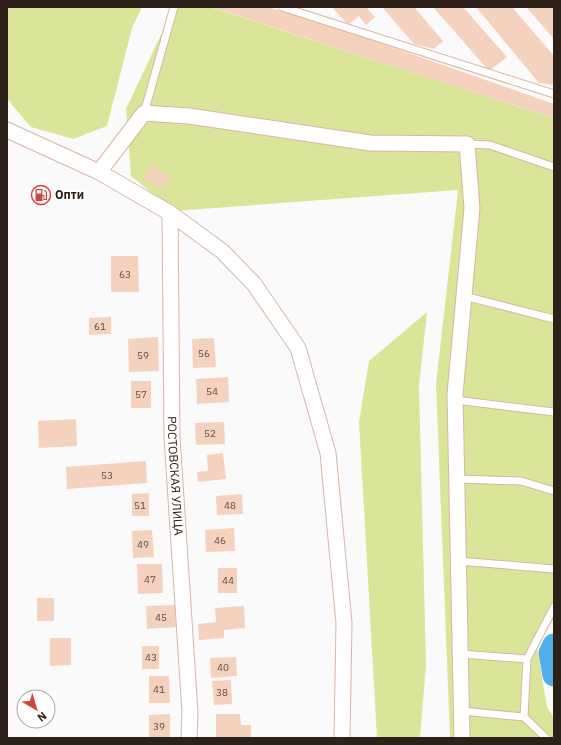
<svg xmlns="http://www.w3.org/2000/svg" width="561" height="745" font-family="'IBM Plex Sans',sans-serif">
	<rect width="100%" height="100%" fill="#fafafa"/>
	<path fill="#dbe59a" d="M7,7H142L132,28L107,126L73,139L31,127L7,99Z
		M174,7H210L554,118V618L537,646L547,707L554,718V738H450L436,384L458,190L174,211L131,176L126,109Z
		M427,312L419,386L426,665L420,738H377L359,422L369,361Z"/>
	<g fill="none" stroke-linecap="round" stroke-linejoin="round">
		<path stroke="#50aeeb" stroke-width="23" d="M554,645L550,653L554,675"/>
	</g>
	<path fill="#f5d2be" d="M211,7H268L329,25L554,104V118Z
		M332,7H366L375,17L366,25L359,16L348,25Z
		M382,7H414L443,41L434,49L414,44Z
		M433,7H463L507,57L489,71Z
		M476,7H512L554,56V85L539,83Z
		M526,7H554V39Z
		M151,165L170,176L163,189L143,178Z
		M111,256H138L139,292H111Z
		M111,317V334L89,335V318Z
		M158,337L159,371L129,372L128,339Z
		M214,338L216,367L193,368L192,339Z
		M228,377L229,402L197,404L196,379Z
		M131,381H151V408H131Z
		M76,419L77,446L39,448L38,421Z
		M224,422L225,444L196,445L195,423Z
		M223,453L226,479L198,482L197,472L208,471L207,455Z
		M146,461L147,483L67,489L66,467Z
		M149,493V516H132V494Z
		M242,494L243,514L217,515L216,496Z
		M234,528L235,551L206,552L205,530Z
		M152,530L154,557L133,558L132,531Z
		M137,564H162L163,593L138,594Z
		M218,568H237V593H218Z
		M37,598H54V621H37Z
		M175,605L176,627L147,629L146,606Z
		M244,606L245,628L224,630V638L199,640L198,624L216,622L215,608Z
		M50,638H71V665L50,666Z
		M142,646H159V669H142Z
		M236,657L237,676L211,678L210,658Z
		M149,676H169L170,703H149Z
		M231,680L232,704L214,705L212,681Z
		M170,714V738H149V715Z
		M216,714H240L241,725H251V738H216Z"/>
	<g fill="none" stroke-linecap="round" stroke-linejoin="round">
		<defs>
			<path id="lane" d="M282,7L554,94
				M144,113L174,7
				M467,144L490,145L554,167
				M464,296L554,319
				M455,400L554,412
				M457,479L521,481L554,491
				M459,561L554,569
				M461,654L527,659
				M462,711L524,717
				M546,738L524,717L527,659L554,607"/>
			<g id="street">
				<path d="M7,130L99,172L170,213L222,251L254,284L298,348L328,453L344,623L342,738"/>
				<path d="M99,172L144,113L189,116L370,143L467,144L472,208L455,394L462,738"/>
				<path id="s1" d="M170,213L172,437L190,712L189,738"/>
			</g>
		</defs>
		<use href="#lane" stroke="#d8b6a3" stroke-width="9"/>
		<use href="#street" stroke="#d8b6a3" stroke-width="17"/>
		<use href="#lane" stroke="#fff" stroke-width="7"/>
		<use href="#street" stroke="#fff" stroke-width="15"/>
	</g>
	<defs>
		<symbol id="fuel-ring" viewBox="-11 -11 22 22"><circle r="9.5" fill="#fff" stroke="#d2443c" stroke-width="1.5"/><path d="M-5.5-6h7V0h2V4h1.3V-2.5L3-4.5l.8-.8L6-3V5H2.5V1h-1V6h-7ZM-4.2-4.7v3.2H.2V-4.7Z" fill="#d2443c"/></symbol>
	</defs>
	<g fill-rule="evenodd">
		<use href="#fuel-ring" x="30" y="184" width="22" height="22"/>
	</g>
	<g text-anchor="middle" stroke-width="3.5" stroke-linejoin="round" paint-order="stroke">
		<g font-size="10" fill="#5f4d42">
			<text x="125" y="278">63</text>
			<text x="100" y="330">61</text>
			<text x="204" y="357">56</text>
			<text x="143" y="359">59</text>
			<text x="212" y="395">54</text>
			<text x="141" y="398">57</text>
			<text x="210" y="437">52</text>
			<text x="107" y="479">53</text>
			<text x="140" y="509">51</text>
			<text x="230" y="509">48</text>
			<text x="220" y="544">46</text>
			<text x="143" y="548">49</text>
			<text x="150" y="583">47</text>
			<text x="228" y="584">44</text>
			<text x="161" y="621">45</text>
			<text x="151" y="661">43</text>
			<text x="223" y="671">40</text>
			<text x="159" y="693">41</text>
			<text x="222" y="696">38</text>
			<text x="159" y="730">39</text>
		</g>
		<g font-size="12" font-weight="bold" fill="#2d2119" stroke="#fff" text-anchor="start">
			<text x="55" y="199">Опти</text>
		</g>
		<g font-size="12" fill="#2d2119" stroke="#fff">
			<text dy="4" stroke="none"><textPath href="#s1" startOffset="263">РОСТОВСКАЯ УЛИЦА</textPath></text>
		</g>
	</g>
	<rect width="561" height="745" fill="none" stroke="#2d2119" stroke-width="16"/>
	<g transform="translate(36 709) rotate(142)"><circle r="19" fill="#ffffff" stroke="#aba6a3"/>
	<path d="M0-3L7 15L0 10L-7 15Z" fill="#d2443c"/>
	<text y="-6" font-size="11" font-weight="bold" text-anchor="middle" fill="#2d2119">N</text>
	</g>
</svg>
